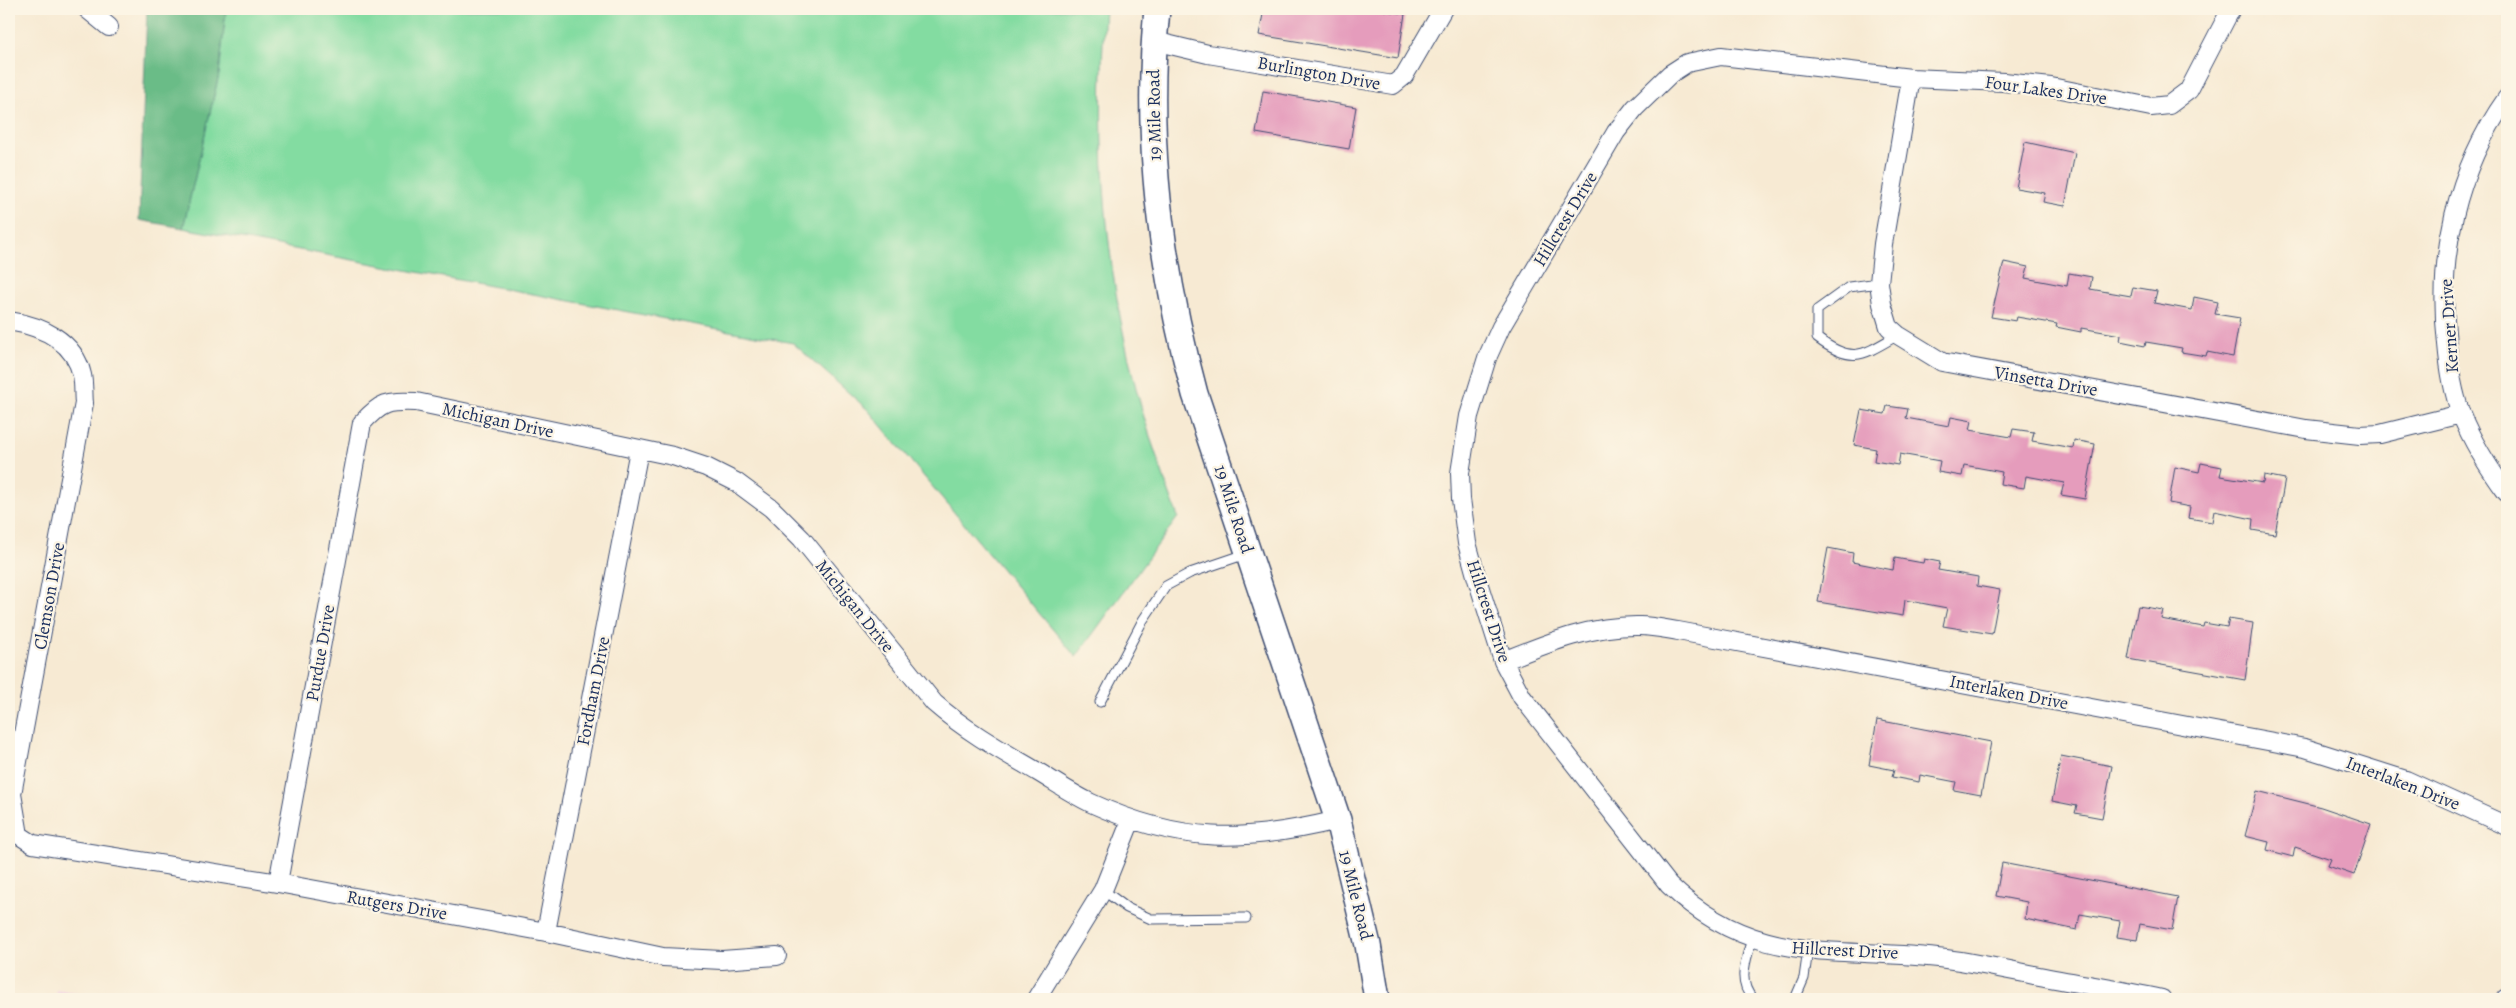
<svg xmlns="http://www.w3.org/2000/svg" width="2516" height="1008" font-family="Alegreya,serif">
	<rect width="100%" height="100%" fill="#fcf5e5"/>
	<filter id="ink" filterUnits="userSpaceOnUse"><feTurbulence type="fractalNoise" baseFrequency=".02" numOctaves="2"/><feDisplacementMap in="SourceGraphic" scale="10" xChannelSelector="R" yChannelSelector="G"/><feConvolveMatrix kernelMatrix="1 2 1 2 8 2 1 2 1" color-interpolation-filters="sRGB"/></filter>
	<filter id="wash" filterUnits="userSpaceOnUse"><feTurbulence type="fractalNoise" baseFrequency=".0096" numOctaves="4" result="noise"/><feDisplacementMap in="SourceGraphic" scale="20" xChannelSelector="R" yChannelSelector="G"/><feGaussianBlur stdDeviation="1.12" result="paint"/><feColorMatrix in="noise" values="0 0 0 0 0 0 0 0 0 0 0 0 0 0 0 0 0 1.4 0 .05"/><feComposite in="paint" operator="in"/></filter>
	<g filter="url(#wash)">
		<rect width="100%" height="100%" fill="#f7ead3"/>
		<path fill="#f1d0e3" d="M57,990L110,999H56Z"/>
		<path fill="#83dca1" stroke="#4f8680" d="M226,9H1105C1095,146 1105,284 1144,417C1154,451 1166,484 1178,517L1076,657L868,410L793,343L183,228L219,74Z"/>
		<path fill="#6abc87" stroke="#427672" d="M147,9H226L219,74L183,228L139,220Z"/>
		<g id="blocks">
			<path fill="#e59cbc" d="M1264,9H1374L1405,14L1398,58L1259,35Z
				M1263,91L1356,107L1349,149L1256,133Z
				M2025,142L2075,153L2065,206L2043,202L2045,193L2016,188Z
				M2004,262L2028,267L2025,278L2067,286L2069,273L2092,277L2090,289L2131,296L2133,287L2157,291L2154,303L2192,310L2194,297L2218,302L2215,314L2240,318L2233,357L2207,352L2206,356L2181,352L2182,348L2146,342L2145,346L2120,341L2121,335L2081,328V332L2056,327L2057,324L2017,317L2016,321L1991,317Z
				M1887,406L1908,409L1906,418L1949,426L1951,417L1972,421L1970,430L2011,437L2013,429L2034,432L2032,441L2073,448L2074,440L2095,444L2085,499L2061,495L2064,483L2026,476L2024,488L2000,484L2002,472L1964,465L1962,476L1938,472L1940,461L1900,454L1898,465L1874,461L1876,449L1854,445L1861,410L1885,414Z
				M2201,463L2222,467L2220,476L2263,483L2264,475L2285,479L2275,534L2252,530L2253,519L2214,511L2212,522L2188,518L2190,507L2169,503L2175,467L2199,472Z
				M1828,548L1853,553L1852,562L1893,570L1895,558L1923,563L1924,559L1940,562L1938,570L1978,577L1977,586L2000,590L1992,634L1943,626L1947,608L1905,600L1903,616L1818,602Z
				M2138,606L2163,610L2161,619L2203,627L2204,623L2227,627L2229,619L2253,623L2245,680L2128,659Z
				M1877,720L1991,742L1981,795L1954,790L1956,782L1920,775L1919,782L1892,777L1894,770L1869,765Z
				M2061,756L2112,766L2102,818L2075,813L2077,806L2052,801Z
				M2257,791L2321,807L2371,824L2354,875L2328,866L2331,859L2295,847L2293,857L2267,850L2269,842L2245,836Z
				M2002,863L2178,897L2172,930L2140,924L2137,940L2117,937L2120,921L2080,914L2077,930L2025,919L2027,902L1996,896Z"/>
		</g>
	</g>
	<g filter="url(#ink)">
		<use href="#blocks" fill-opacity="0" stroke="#3c4b70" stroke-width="1"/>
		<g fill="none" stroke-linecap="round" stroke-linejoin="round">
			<defs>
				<path id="lane" d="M1879,283L1849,287L1817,310V338C1853,365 1863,355 1898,335
					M1100,702L1143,620L1166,586L1190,573L1246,554
					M1103,890L1127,908L1151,919L1246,918
					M1752,938C1747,959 1736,981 1753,999
					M1795,999L1804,978L1808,950"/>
				<path id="street" d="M87,9L109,27
					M1154,41L1208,54L1393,85L1404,76L1443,9
					M1911,78L1883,244L1879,283L1882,304L1889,327L1898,335L1942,362L2306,429L2360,435L2380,434L2461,414
					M2507,98C2456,170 2437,257 2447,344C2449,367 2453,392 2461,414C2472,441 2490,470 2507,493
					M9,321C41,326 74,340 82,375C84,384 83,394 84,403L12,794L19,835L33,844L278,883L546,932L663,957L722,960L777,956
					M1503,661C1548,643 1591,625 1640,626C1652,626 1666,629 1678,631L2305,748L2406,780L2507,826
					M278,883L362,423C381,402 387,401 416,402L673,456L706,467L736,482L771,508L802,539L934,703C966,731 1002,751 1038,772C1055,782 1072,794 1091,803C1181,844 1243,843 1338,820
					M546,932L639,450
					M1036,999L1103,890L1131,820
					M2162,999C2122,990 2080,984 2039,976C2009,970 1977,963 1946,959C1839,945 1756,969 1669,885L1522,697L1503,661L1477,579L1467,543L1461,499L1460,473L1469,416L1487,358L1501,327L1616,132L1635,108L1670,74L1687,63L1721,56L1911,78L2004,82L2051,87L2151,107L2169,105L2189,90L2231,9
					M2506,999L2507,998"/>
				<path id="secondary" d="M1157,9C1144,139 1161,269 1195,394L1338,820L1368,945L1377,999"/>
			</defs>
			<use href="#lane" stroke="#3c4b70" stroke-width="11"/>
			<use href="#street" stroke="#3c4b70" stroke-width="20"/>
			<use href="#secondary" stroke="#3c4b70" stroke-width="28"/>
			<use href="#lane" stroke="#fff" stroke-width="9"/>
			<use href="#street" stroke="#fff" stroke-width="18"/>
			<use href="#secondary" stroke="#fff" stroke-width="25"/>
		</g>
	</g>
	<g text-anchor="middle" stroke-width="4.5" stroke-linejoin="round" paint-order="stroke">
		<g font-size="18" fill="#1b2f5e" stroke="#fcf5e5">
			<text transform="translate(1319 73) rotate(10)" y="6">Burlington Drive</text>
			<text transform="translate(2046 90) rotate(8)" y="6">Four Lakes Drive</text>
			<text transform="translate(1154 115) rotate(-91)" y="6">19 Mile Road</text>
			<text transform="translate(1565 219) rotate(-59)" y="6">Hillcrest Drive</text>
			<text transform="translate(2449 326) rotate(-94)" y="6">Kerner Drive</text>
			<text transform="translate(2046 381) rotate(10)" y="6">Vinsetta Drive</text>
			<text transform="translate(498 420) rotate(12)" y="6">Michigan Drive</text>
			<text transform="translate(1234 509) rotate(72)" y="6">19 Mile Road</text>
			<text transform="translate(49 596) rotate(-80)" y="6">Clemson Drive</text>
			<text transform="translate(855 606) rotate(51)" y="6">Michigan Drive</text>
			<text transform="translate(1489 611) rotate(72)" y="6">Hillcrest Drive</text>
			<text transform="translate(320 653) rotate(-80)" y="6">Purdue Drive</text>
			<text transform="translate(593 691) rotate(-79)" y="6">Fordham Drive</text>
			<text transform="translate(2009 692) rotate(11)" y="6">Interlaken Drive</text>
			<text transform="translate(2403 783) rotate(21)" y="6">Interlaken Drive</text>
			<text transform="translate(1356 895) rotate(76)" y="6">19 Mile Road</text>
			<text transform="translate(397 905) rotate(10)" y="6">Rutgers Drive</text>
			<text transform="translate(1845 950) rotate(3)" y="6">Hillcrest Drive</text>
		</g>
	</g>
	<rect width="2516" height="1008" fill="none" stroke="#fcf5e5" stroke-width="30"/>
</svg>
